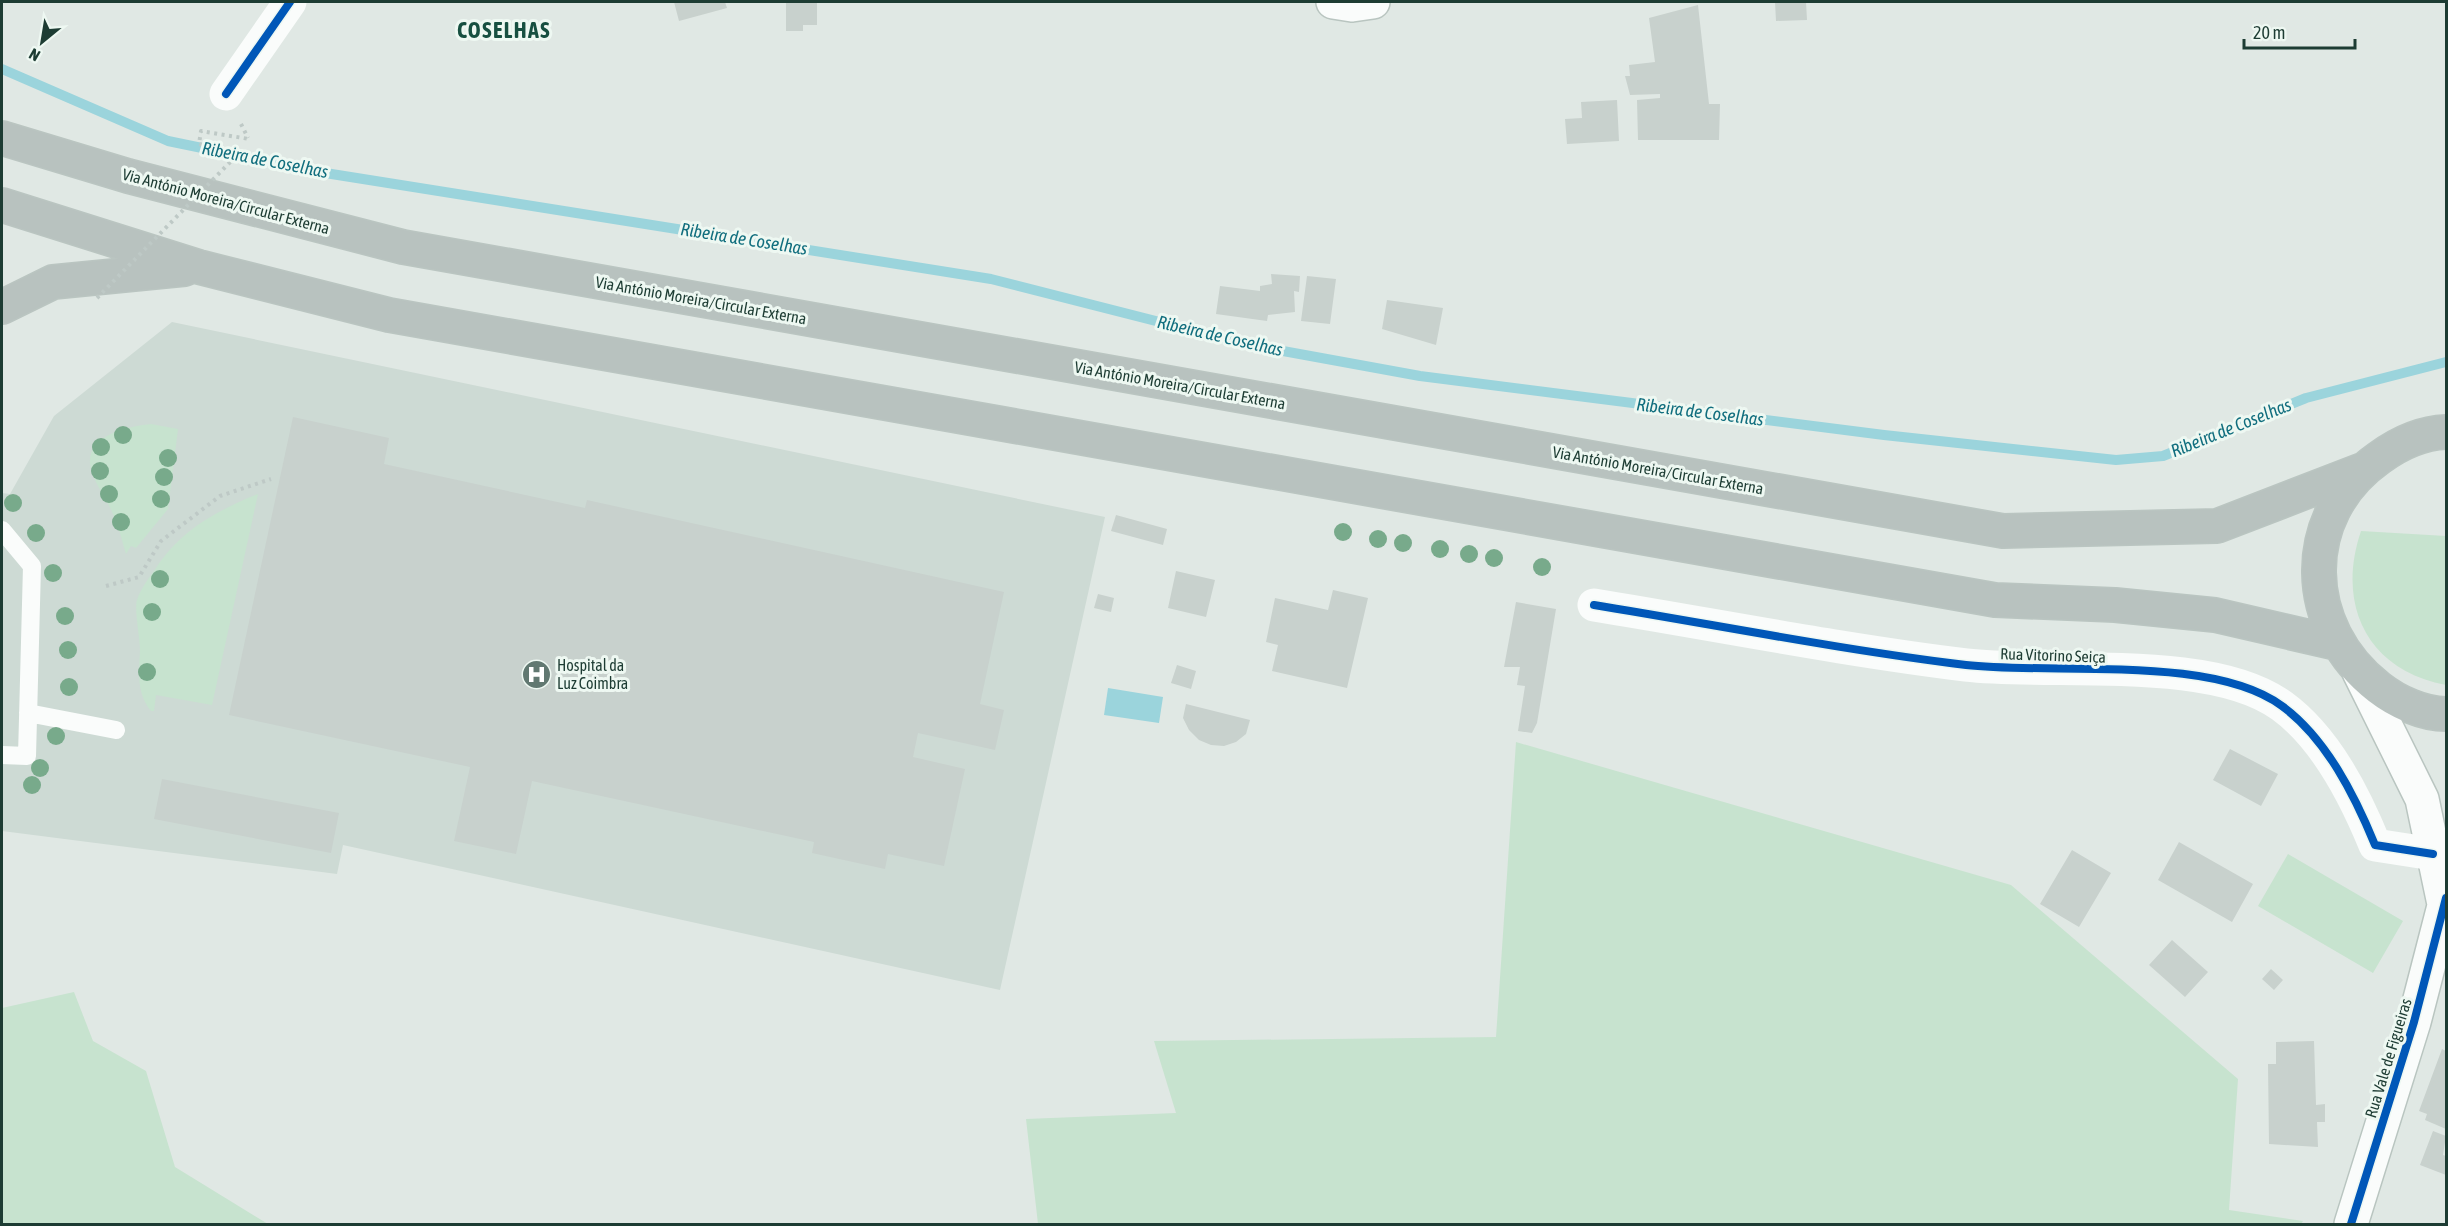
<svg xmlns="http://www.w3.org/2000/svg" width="2448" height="1226" font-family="'Asap Condensed',sans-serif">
	<rect width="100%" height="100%" fill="#e0e8e4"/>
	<path fill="#cddad4" d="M172,322L1105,517L1000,990L343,845L337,874L2,831V493L10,494L54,416Z"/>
	<path fill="#c7e3cf" d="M151,424L178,429L168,509L136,548L131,546L126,554C122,541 119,527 113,514C107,499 91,479 90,463C88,434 131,426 151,424Z
		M258,494L212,705L156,695L154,711H151C136,693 139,672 140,650C140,638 134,609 137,600C141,588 149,578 156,568C181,530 216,511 258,494Z
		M2361,531L2446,536V685C2367,670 2336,605 2361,531Z
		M1516,742L2011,885L2238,1079L2229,1210L2303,1221L2301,1224H1038L1026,1119L1176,1113L1154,1041L1496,1037Z
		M2288,854L2403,921L2373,973L2258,906Z
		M74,992L93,1041L146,1071L175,1167L268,1224H2V1008Z"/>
	<path fill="#9bd4dc" d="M1108,688L1163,697L1159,723L1104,715Z"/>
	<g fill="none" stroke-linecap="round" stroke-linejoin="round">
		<path stroke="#9bd4dc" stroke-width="10" d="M2,69L168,141L319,172L991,279L1250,345L1420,376L1884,435L2116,460L2163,456L2306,398L2446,362"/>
	</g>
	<path fill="#c8d1cd" d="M674,2H725L727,8L679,21Z
		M786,2H817V25H803V31H786Z
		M1775,2H1806L1807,20L1776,21Z
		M1698,5L1709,104H1720L1719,140H1638L1637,100L1660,98V94L1630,95L1625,76H1630L1629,65L1655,62L1649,18Z
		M1617,100L1619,141L1567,144L1565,119L1582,118L1581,102Z
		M1271,274L1300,276L1299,292L1294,291L1295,312L1268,315L1267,321L1216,314L1220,286L1260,291V286L1272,284Z
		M1307,276L1336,279L1330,324L1301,321Z
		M1387,300L1443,308L1436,345L1382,329Z
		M293,417L389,438L384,464L585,508L587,500L1004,592L980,704L1004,710L995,750L918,733L913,757L965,769L944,866L888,854L885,869L812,853L814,842L532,781L516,854L454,841L470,767L229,715Z
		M1116,515L1167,529L1163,545L1111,531Z
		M1176,571L1215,580L1206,617L1168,608Z
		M1333,590L1368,598L1347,688L1272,671L1278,645L1266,642L1275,598L1328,610Z
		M1098,594L1114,598L1111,612L1094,608Z
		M1516,602L1556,609L1537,723L1532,733L1518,731L1525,686L1517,685L1520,667H1504Z
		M1177,665L1196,671L1191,689L1171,683Z
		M1186,704L1250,720L1246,734L1236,742L1224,746L1211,745L1199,740L1189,730L1183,718Z
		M2230,749L2278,774L2261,806L2213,780Z
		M162,779L339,813L331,853L154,819Z
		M2179,842L2253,884L2232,922L2158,880Z
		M2072,850L2111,873L2079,927L2040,904Z
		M2172,940L2208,972L2185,997L2149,965Z
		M2271,969L2283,980L2274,990L2262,979Z
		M2314,1041L2316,1105L2325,1104V1122H2317L2318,1147L2269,1144L2268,1064H2276V1042Z
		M2442,1049L2446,1051V1129L2425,1120L2427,1114L2419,1111Z
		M2433,1131L2446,1136L2443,1155L2446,1156V1175L2420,1165Z"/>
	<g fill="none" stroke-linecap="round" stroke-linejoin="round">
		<defs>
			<path id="secondary" d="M1333,2L1352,5L1373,2
				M2359,672L2422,799L2444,904
				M2351,1224L2414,1022L2446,898"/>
			<path id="highway" d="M2,138L128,176L403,247L2003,531L2217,526L2362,470
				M2,205L199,267L389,315L1995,600L2115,605L2215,615L2336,643
				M2,307L53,282L185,269
				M2446,432C2422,433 2398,444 2379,458C2297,516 2301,628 2379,688C2397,702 2423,714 2446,714"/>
		</defs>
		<use href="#secondary" stroke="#b9c5c0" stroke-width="36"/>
		<use href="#highway" stroke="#bac5c1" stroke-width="36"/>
		<path stroke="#bec9c6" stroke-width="4" stroke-dasharray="3 4.5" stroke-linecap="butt" d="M241,124L248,138
			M239,153L199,144L201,131L249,139
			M106,586L139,577L161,541L220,496L271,479"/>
		<path stroke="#fafcfb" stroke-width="18" d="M2,530L32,566L27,756L2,755
			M28,713L116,730"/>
		<path stroke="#fafcfb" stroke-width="33" d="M226,94L290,2
			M1594,605C1717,625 1843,650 1966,665C2053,675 2212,654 2282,706C2326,738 2355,796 2375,845L2433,854"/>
		<use href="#secondary" stroke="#fafcfb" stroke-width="33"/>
		<use href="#highway" stroke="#b8c2bf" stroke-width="33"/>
		<path stroke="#bec9c6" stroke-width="4" stroke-dasharray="3 4.5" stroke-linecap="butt" d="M97,298L239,153"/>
		<defs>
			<path id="cycleway" d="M226,94L290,2
				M1594,605C1717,625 1843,650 1966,665C2053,675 2212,654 2282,706C2326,738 2355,796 2375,845L2433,854
				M2351,1224L2414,1022L2446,898"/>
		</defs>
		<use href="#cycleway" stroke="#eef8f2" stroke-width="11"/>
		<use href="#cycleway" stroke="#0057b8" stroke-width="8"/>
	</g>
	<g fill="#78aa8b">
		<circle cx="123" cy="435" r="9"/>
		<circle cx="101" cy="447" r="9"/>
		<circle cx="168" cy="458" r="9"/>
		<circle cx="100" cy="471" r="9"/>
		<circle cx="164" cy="477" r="9"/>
		<circle cx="109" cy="494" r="9"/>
		<circle cx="161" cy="499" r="9"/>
		<circle cx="13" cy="503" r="9"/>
		<circle cx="121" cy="522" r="9"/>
		<circle cx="1343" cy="532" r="9"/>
		<circle cx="36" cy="533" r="9"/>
		<circle cx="1378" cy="539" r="9"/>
		<circle cx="1403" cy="543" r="9"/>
		<circle cx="1440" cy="549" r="9"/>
		<circle cx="1469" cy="554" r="9"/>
		<circle cx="1494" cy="558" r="9"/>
		<circle cx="1542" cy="567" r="9"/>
		<circle cx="53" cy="573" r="9"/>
		<circle cx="160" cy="579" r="9"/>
		<circle cx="152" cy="612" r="9"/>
		<circle cx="65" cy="616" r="9"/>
		<circle cx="68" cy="650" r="9"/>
		<circle cx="147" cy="672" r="9"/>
		<circle cx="69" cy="687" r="9"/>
		<circle cx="56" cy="736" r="9"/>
		<circle cx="40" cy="768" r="9"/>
		<circle cx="32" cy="785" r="9"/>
	</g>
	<defs>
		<symbol id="hospital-disc" viewBox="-11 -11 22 22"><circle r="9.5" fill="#617871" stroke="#eef8f2"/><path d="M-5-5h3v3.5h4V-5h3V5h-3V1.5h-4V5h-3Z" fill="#fff"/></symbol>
	</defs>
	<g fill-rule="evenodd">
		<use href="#hospital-disc" x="520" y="658" width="33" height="33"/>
	</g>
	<g text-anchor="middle" stroke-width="6" stroke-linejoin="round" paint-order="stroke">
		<g font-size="16" fill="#1d3c33" stroke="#eef8f2">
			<text transform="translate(226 201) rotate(15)" y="6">Via António Moreira/Circular Externa</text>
			<text transform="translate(701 300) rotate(10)" y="6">Via António Moreira/Circular Externa</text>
			<text transform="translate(1180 385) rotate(10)" y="6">Via António Moreira/Circular Externa</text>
			<text transform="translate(1658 470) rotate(10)" y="6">Via António Moreira/Circular Externa</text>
			<text transform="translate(2053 655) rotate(2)" y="6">Rua Vitorino Seiça</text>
			<text transform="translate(2388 1058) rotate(-73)" y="6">Rua Vale de Figueiras</text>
		</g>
		<g font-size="16" fill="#1d3c33" stroke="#eef8f2" text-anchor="start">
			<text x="557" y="671">Hospital da<tspan x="557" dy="18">Luz Coimbra</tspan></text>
		</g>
		<g font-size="18" font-style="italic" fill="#116e7e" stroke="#eef8f2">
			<text transform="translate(265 160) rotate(11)" y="6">Ribeira de Coselhas</text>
			<text transform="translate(744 239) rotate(9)" y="6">Ribeira de Coselhas</text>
			<text transform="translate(1220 336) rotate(13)" y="6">Ribeira de Coselhas</text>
			<text transform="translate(1700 412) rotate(7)" y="6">Ribeira de Coselhas</text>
			<text transform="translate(2231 428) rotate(-22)" y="6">Ribeira de Coselhas</text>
		</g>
		<g font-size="22" font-weight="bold" letter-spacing="1.5" fill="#175041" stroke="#eef8f2">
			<text x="504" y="38">COSELHAS</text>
		</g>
	</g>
	<rect width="2448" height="1226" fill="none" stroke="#1d3c33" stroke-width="6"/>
	<g transform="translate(42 42) rotate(210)" stroke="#eef8f2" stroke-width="4.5" paint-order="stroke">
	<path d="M0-4.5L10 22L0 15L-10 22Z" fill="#1d3c33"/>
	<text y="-9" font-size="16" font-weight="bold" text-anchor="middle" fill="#1d3c33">N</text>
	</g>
	<path d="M2244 39v9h111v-9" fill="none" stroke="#1d3c33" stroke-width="3"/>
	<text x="2253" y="39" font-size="18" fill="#1d3c33" stroke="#eef8f2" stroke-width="4.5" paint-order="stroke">20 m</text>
</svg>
